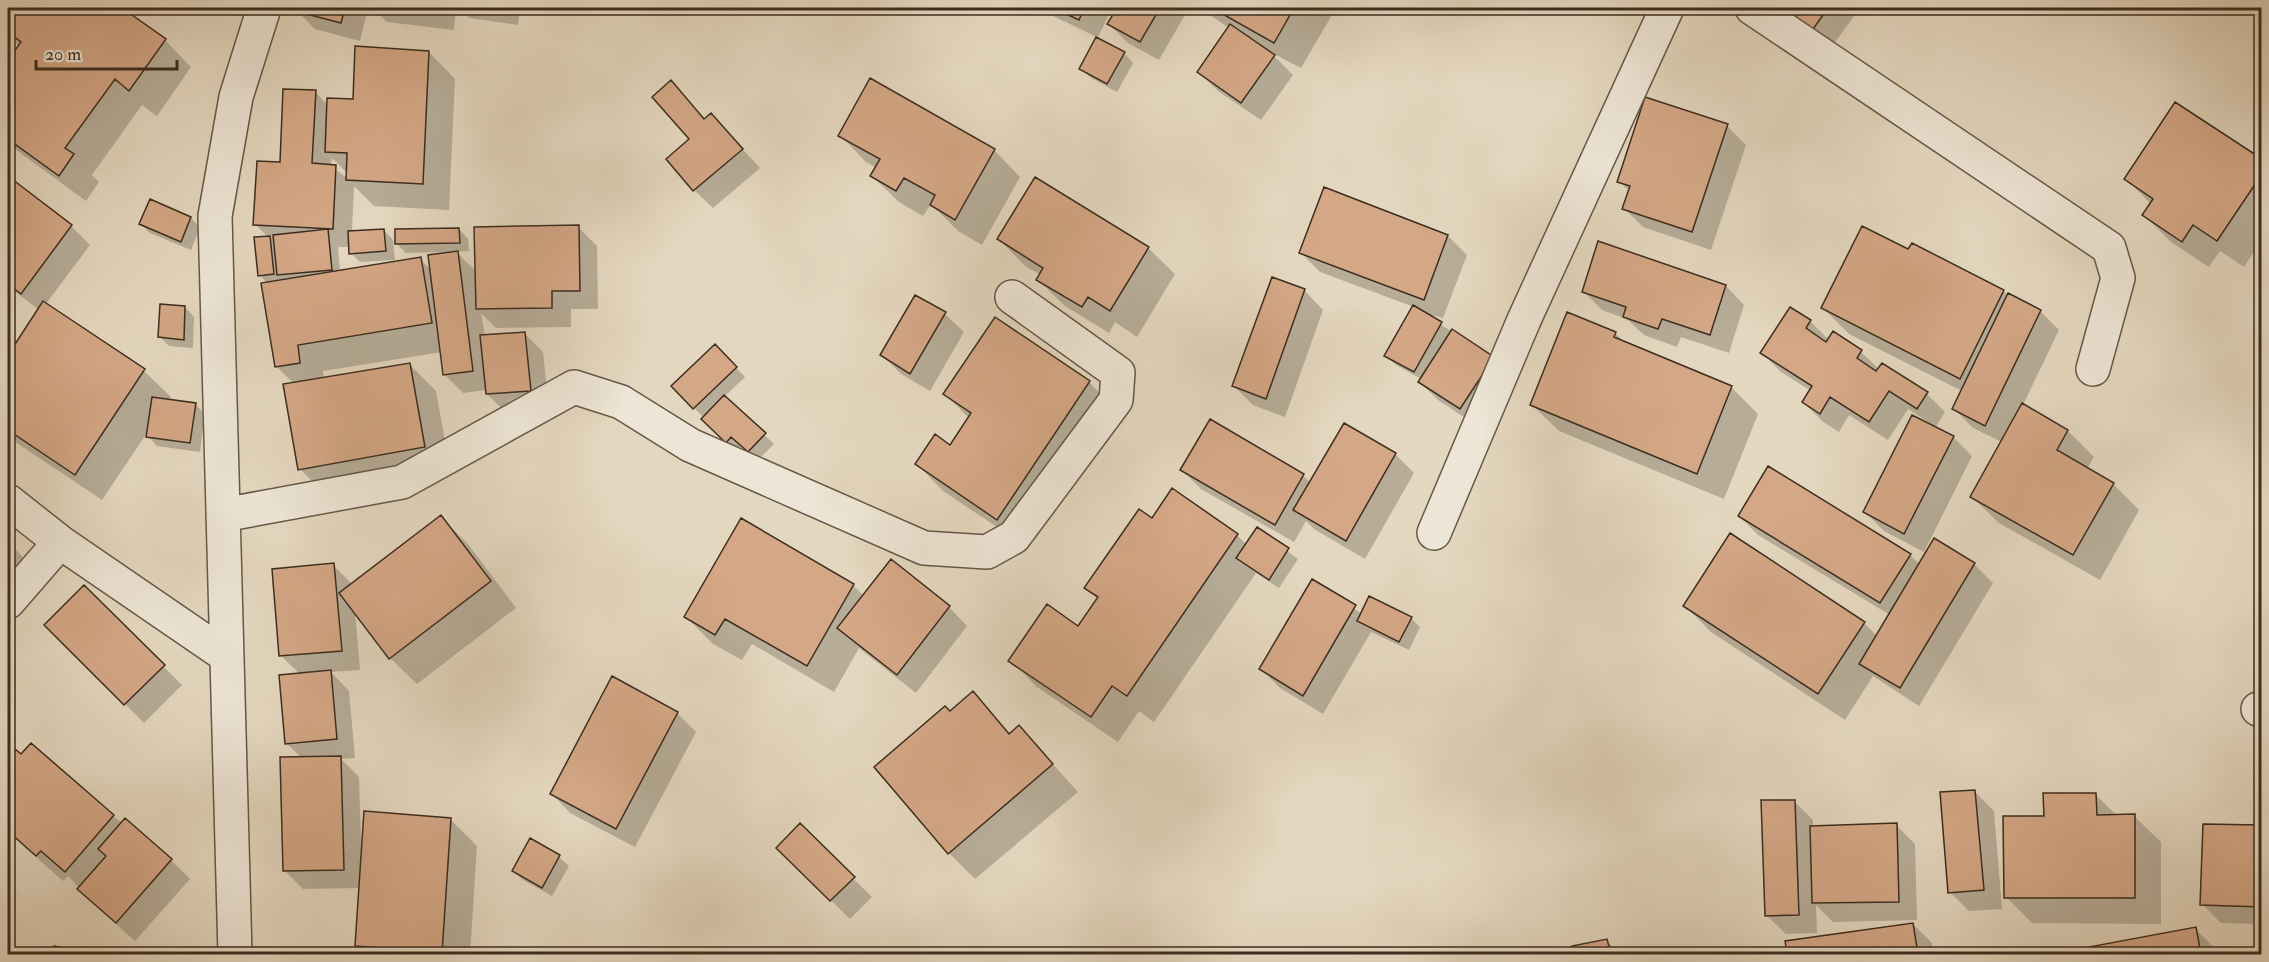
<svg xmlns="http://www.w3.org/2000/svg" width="2269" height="962" font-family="'IM FELL Double Pica',serif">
	<rect width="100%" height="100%" fill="#e4d7bf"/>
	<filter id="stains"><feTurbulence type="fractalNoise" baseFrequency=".00333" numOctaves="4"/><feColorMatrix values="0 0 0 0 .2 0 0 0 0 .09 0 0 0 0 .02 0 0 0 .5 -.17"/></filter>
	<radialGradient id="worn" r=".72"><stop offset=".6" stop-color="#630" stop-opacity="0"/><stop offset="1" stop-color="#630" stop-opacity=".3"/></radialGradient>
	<path fill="#0003" fill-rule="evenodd" d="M8,8H120L165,40L191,67L157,116L142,105L92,175L99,182L86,201L8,144V63L19,46L8,34Z
		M297,8H368L360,41L315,29L296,10Z
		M373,8H456L454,30L387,22Z
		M458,8H520L518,25L469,18Z
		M1043,8H1112L1097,39L1124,53L1133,63L1117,92L1091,78L1081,68L1097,37L1051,15Z
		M1118,8H1189L1159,60L1128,43L1109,24Z
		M1200,8H1336L1301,68L1270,52L1293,75L1261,120L1218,91L1199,72L1229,28Z
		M1771,8H1860L1830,49Z
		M429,52L455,79L449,210L374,206L354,186L352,232L384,230L393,240L395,260L360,262L351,253V247H338L340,272L420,259L431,270L443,252L406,253L397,244L459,229L468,239L469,251L456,252L477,272L578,227L597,246L598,309H571V327L496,328L481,313L485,336L524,333L543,352L549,409L506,413L487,394V390L463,393L444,374L442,352L323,371L324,379L410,365L436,391L451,474L326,495L300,469L294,384L277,367L268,284L260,275L268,237L255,224L315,92L328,105L354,100ZM332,158L347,173V178L331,166Z
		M671,82L706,120L711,115L760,168L713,208L694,190L691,139Z
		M1727,126L1746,145L1711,250L1643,227L1624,208L1630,192L1619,181Z
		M840,135L994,150L1020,177L982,245L958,231L931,204L923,216L899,202L872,176L877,168L866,162Z
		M2262,161V240L2244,267L2220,251L2209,267L2171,242L2144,215L2151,204L2126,179Z
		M8,178L71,226L90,245L45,305L144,371L171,397L169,400L195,404L205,414L200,452L157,446L148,436L149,430L102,500L8,437V357L39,310L8,286Z
		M151,201L191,218L200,228L191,250L150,233L141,224Z
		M1448,236L1467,255L1443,318L1423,313L1493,358L1479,427L1438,400L1419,381L1421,379L1396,365L1386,356L1414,307L1320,272L1301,253Z
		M999,239L1148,248L1175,274L1137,337L1115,322L1109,333L1065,306L1038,280L1041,275L1025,266Z
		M1599,243L1726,286L1744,305L1729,353L1681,337L1677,347L1644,335L1627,319L1602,310L1583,291Z
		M1913,245L2040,311L2059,330L2023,405L2068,431L2094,457L2087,469L2113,484L2139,510L2100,580L1999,523L1972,497L2002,442L1973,428L1954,409L1962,391L1849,334L1823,308L1909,251Z
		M1273,279L1305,291L1323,310L1285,417L1253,405L1234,386Z
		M916,297L945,314L964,332L930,391L901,374L882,355Z
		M185,307L194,317L193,348L169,346L160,337Z
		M1810,321L1829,340L1834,333L1861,352L1879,369L1927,394L1945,412L1935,428L1953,437L1972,456L1924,552L1884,531L1865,512L1928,422L1908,409L1888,440L1849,415L1839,432L1822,421L1803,402L1811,391L1781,372L1762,353Z
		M1615,333L1626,344L1732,388L1758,414L1724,499L1559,431L1532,405Z
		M715,346L745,377L724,397L774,444L758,460L742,445L736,451L673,386Z
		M1089,382L1115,409L1024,545L943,491L917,464L950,447L969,418L945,394Z
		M1395,454L1414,473L1365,559L1314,529L1306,521L1294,542L1201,489L1182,470L1303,476L1311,483Z
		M1739,516L1910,555L1920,565L1974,564L1993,583L1919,706L1873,676L1845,720L1711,632L1685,606L1864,623L1877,636L1890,615L1758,535Z
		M441,517L468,544L516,608L417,684L390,658L355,611L360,670L331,672L349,691L355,758L341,759L359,777L361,842L450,819L477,846L470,954H366L357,946L360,888L303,889L284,870L302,758L286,743L300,674L281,656L333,565L353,585Z
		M1152,520L1237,535L1247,545L1257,529L1298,559L1279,588L1256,573L1154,722L1139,711L1118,742L1037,687L1010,660L1079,628L1098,599L1086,587Z
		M8,542L23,557L8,577Z
		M1313,581L1362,614L1411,618L1420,627L1409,650L1371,632L1323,714L1280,688L1261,669Z
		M853,585L864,596L949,607L967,626L916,693L859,648L834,692L752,644L742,660L713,644L686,617Z
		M84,587L182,685L144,723L46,625Z
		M973,693L1011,734L1019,727L1078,792L975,879L949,853L950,713Z
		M677,713L696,732L635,847L570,813L552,794Z
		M8,745L21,757L113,816L171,860L190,879L135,941L98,908L68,876L63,881L8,832Z
		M1975,792L1994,811L2002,909L1969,911L1950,892Z
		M2096,795L2117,816H2134L2161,842V924L2032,923L2006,897L2045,817Z
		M1794,801L1813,820V827L1896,825L1915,844L1917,920L1833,922L1816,905L1817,933L1786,934L1767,916Z
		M800,826L872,897L850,919L778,848Z
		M2260,827L2262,924L2221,923L2202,904Z
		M530,840L559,857L569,866L552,896L523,880L513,871Z
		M8,885L17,894L8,906Z
		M1913,924L1932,943L1934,954H1788L1786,942Z
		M2195,929L2221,954H2081L2080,951Z
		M1607,941L1620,954H1575L1574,947Z"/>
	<path fill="#d4a786" stroke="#3c2d1f" stroke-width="1.5" d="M8,8H122L166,39L129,91L115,79L65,148L74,154L59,176L8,139V60L21,42L8,32Z
		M296,8H345L341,23L295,11Z
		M399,8H436L435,12Z
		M1053,8H1084L1079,20Z
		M1117,8H1160L1140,42L1107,24Z
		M1212,8H1294L1274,43Z
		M1777,8H1828L1811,32Z
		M1230,24L1275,55L1241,103L1197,72Z
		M1096,37L1125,52L1107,84L1079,69Z
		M355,46L429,51L423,184L346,180L347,153L325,152L327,98L353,99Z
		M870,78L995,149L955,220L930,205L935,195L904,178L896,191L870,176L880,159L838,136Z
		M671,80L704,119L711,113L743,149L693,191L666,159L689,139L652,97Z
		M283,89L316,90L312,163L336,165L333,229L253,225L257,161L280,162Z
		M1645,97L1728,124L1692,232L1622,209L1630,186L1617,182Z
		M2175,102L2262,159V174L2217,241L2193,225L2182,242L2142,215L2153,199L2124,179Z
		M8,176L72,225L21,294L8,284Z
		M1035,177L1149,247L1110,311L1088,297L1082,307L1036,280L1043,268L997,239Z
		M1324,187L1448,235L1424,300L1299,253Z
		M150,199L191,217L181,242L139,224Z
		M579,225L580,291H552V308L476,309L474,227Z
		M1862,226L1908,249L1912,243L2004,290L1960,379L1821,308Z
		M459,228L460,243L395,244V229Z
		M328,229L332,270L277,275L273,235Z
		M384,229L386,251L349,254L348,231Z
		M270,236L274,274L258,276L254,237Z
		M1598,241L1726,285L1710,335L1662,319L1658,329L1623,317L1626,307L1582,292Z
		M458,251L473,371L443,375L428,255Z
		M421,257L432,323L298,345L300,363L275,367L261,283Z
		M1272,277L1305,289L1266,399L1232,386Z
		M2008,293L2041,310L1985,426L1952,409Z
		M915,295L946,312L910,374L880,355Z
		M43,301L145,369L75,475L8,430V355Z
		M160,304L185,306L184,340L158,337Z
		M1413,305L1442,322L1414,372L1384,356Z
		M1790,307L1811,320L1806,328L1826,342L1833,331L1862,350L1857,358L1876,371L1882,363L1928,392L1917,409L1889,391L1869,422L1830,397L1820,414L1802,402L1812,386L1760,353Z
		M1567,312L1616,332L1614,337L1732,386L1697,474L1530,405Z
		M995,317L1090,381L997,520L915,464L935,434L950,445L971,413L943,394Z
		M1452,329L1494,357L1460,409L1418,382Z
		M525,332L531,391L486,394L480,335Z
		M715,344L737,367L693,409L671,386Z
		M410,363L425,447L298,470L283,384Z
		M724,395L766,433L748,452L731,437L726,443L701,419Z
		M152,397L196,403L190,443L146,437Z
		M2022,403L2068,430L2057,450L2114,483L2073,555L1970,497Z
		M1912,415L1954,436L1904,534L1863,512Z
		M1210,419L1304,474L1275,525L1180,470Z
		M1344,423L1396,453L1346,541L1293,510Z
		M1768,466L1911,554L1880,603L1738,516Z
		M1172,488L1238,534L1127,696L1112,686L1091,717L1008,661L1047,604L1078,626L1098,597L1084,588L1139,509L1152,518Z
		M441,515L491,581L389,659L339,593Z
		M741,518L854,584L807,666L725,619L715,635L684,617Z
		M1257,527L1289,548L1269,580L1236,558Z
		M1730,533L1865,622L1818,694L1683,606Z
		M1934,538L1975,563L1900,688L1859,664Z
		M891,559L950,606L897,675L837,628Z
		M334,563L342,651L279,656L272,569Z
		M1312,579L1356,605L1303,696L1259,669Z
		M84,585L165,665L124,705L44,625Z
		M1369,596L1412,617L1399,642L1357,621Z
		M331,670L337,739L285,744L279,675Z
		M612,676L678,712L616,829L550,794Z
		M973,691L1009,734L1019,725L1053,764L948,854L874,767L945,706L950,711Z
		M8,743L21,754L31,743L114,815L65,872L41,851L36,856L8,831Z
		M2258,744H2262V772Z
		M341,756L344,870L283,871L280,757Z
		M1975,790L1984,890L1948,893L1940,792Z
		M2043,793H2096L2097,815L2135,814V898H2004L2003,816H2044Z
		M1761,800H1795L1799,915L1765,916Z
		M364,811L451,818L442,953L355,946Z
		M125,818L172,859L116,923L77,889L106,856L98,849Z
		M800,823L855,877L830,901L776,848Z
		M1897,823L1899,902L1812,903L1810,826Z
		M2203,824L2261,825L2262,907L2200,905Z
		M530,838L560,855L542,888L512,871Z
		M1913,923L1918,954H1787L1785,941Z
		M2196,927L2201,954H2079L2078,949Z
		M1607,939L1611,954H1574L1572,946Z
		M54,946L96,954H52Z"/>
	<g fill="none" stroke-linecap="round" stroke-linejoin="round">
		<defs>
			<path id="minor" d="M1752,8L2109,248L2118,278L2093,369
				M8,501L60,542L225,655
				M223,515L402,482L574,387L621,402L690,445L924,548L987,552L1014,537L1116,400L1118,373L1012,297
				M1434,533L1524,320L1667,8
				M8,602L60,542
				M2258,709H2262
				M235,954L215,216L236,97L264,8"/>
		</defs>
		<use href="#minor" stroke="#665847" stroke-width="36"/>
		<use href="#minor" stroke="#ede5d5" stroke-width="33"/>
	</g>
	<rect width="2269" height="962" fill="none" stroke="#e4d7bf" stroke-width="30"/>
	<rect x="9" y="9" width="2251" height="944" fill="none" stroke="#3c2d1f" stroke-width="3"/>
	<rect x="15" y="15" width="2239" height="932" fill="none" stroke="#3c2d1f" stroke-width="1.5"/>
	<path d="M36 60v9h141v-9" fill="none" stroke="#3c2d1f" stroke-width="3"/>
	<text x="45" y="60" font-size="18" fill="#3c2d1f" stroke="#ede5d5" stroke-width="4.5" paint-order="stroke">20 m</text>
	<rect width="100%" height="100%" filter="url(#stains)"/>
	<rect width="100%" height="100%" fill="url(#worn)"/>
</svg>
